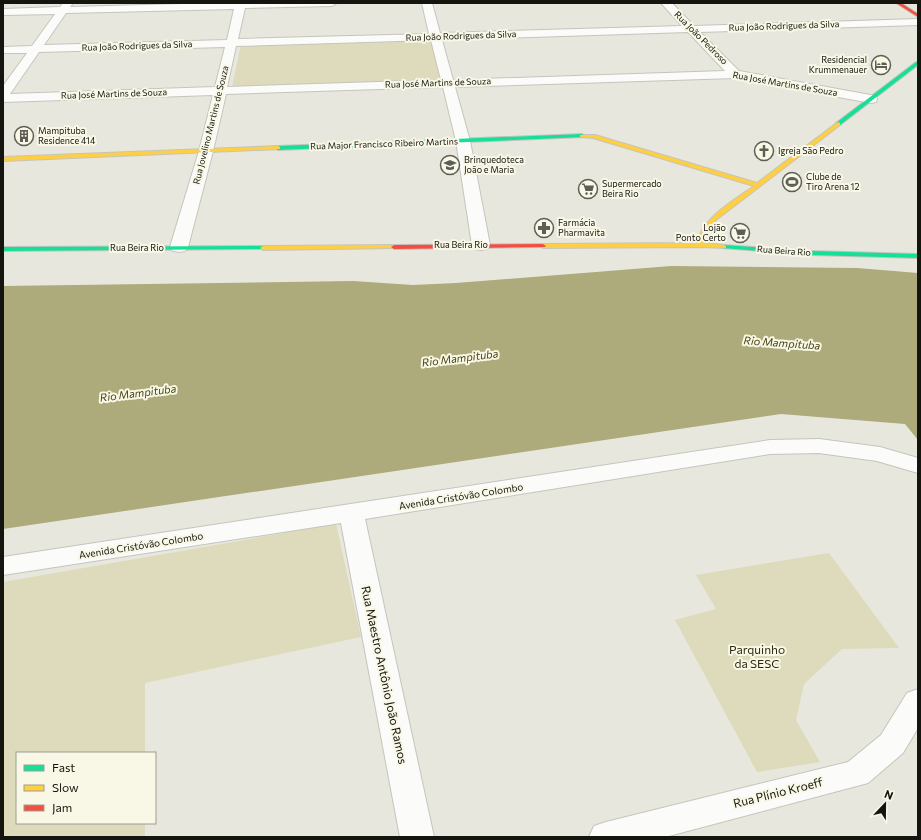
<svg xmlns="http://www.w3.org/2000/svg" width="921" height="840" font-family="Commissioner,sans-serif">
	<rect width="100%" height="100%" fill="#e7e7dd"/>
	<path fill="#dddbbb" d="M433,38L444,80L232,87L241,44Z
		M336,524L361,637L145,683V753H17V823H145V837H3V582Z
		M829,553L899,648L842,649L804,684L796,720L820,762L757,772L675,620L716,609L696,575Z"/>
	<path fill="#adaa7b" d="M671,266L857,268L918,273V440L905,424L781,414L3,529V286L353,281L413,285L456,283Z"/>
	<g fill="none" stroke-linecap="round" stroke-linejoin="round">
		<defs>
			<path id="street" d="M63,3H73L70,7L220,3H337L332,6L245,8L238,39L429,34L422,3H432L440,33L682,26L661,3H672L694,26L918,19V25L700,32L739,71L876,96L877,99L876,102L871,103L735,78L455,87L470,141L490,245L487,249L481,250L475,249L472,245L456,141L443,87L226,94L213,151L188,247L185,251L179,252L173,251L170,247L199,151L213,95L3,102V86L27,53H3V47L32,46L55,14L3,15V9L60,7ZM234,9L227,40L44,45L66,13ZM688,32L725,71L453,80L442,40ZM431,40L441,80L227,87L236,46ZM225,47L215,87L10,94L39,52Z
				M819,439L880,447L918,458V473L877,461L819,453L770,454L365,519L434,837H400L341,523L3,575V557L770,440Z
				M918,689V728L903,753L868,783L665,837H589L594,826L606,822L848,762L881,735L907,693Z"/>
			<path id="fast" d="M916,62H918V65L840,125H836V123Z
				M582,134L585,136L584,137L278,150L275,148L278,146Z
				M724,245L812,251L918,254V258L812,255L722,248V246Z
				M263,246L266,248L265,249L3,251V247Z"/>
			<path id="slow" d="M838,122L840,123V125L716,220C710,227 705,233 704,243L724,245L726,246V248L701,247L543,248L540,246L543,244L698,243C699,220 736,199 754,186L593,138L580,137V135H595L757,183Z
				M278,146L280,147V149L3,161V157Z
				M394,245L397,247L396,248L263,250L260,248L263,246Z"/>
			<path id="jam" d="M896,3H901L918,14V17Z
				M543,244L546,246L545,247L394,249L391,247L394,245Z"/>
		</defs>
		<use href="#street" stroke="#c5c5be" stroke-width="2"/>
		<use href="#fast" stroke="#c5c5be" stroke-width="2"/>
		<use href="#slow" stroke="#c5c5be" stroke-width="2"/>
		<use href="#jam" stroke="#c5c5be" stroke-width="2"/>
		<use href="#street" fill="#fbfbfa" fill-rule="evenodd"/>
		<use href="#fast" fill="#16e098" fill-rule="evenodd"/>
		<use href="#slow" fill="#ffcf43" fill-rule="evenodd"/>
		<use href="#jam" fill="#f24e42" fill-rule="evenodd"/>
	</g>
	<defs>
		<symbol id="hotel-ring" viewBox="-11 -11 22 22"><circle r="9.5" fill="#f9f8e7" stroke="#5e5e57" stroke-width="1.5"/><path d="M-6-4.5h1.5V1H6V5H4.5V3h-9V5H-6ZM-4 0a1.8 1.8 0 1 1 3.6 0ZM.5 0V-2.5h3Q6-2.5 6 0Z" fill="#5e5e57"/></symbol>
		<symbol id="building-ring" viewBox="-11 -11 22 22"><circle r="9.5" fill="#f9f8e7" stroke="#5e5e57" stroke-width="1.5"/><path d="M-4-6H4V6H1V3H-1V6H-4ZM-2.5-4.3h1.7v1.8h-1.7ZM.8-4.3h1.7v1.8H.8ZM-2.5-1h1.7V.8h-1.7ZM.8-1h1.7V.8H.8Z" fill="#5e5e57"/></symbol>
		<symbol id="church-ring" viewBox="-11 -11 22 22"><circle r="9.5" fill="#f9f8e7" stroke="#5e5e57" stroke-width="1.5"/><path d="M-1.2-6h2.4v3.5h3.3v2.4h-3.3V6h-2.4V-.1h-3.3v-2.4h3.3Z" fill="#5e5e57"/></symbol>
		<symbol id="school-ring" viewBox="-11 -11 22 22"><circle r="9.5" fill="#f9f8e7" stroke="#5e5e57" stroke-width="1.5"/><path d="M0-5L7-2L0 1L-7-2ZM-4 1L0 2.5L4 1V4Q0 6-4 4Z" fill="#5e5e57"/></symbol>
		<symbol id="stadium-ring" viewBox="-11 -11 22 22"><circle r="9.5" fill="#f9f8e7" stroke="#5e5e57" stroke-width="1.5"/><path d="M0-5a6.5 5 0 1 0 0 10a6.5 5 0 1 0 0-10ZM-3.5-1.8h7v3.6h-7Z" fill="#5e5e57"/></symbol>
		<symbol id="supermarket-ring" viewBox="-11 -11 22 22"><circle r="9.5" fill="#f9f8e7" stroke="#5e5e57" stroke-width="1.5"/><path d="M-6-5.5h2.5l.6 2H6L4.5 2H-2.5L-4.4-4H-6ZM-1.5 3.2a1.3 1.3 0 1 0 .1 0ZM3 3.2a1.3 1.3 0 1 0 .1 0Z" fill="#5e5e57"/></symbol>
		<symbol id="pharmacy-ring" viewBox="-11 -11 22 22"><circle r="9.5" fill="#f9f8e7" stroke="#5e5e57" stroke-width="1.5"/><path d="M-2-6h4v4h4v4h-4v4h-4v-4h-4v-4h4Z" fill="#5e5e57"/></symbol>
	</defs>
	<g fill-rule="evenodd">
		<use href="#hotel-ring" x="870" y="54" width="22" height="22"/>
		<use href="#building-ring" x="13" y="125" width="22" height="22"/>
		<use href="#church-ring" x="753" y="140" width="22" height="22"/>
		<use href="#school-ring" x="439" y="154" width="22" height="22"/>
		<use href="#stadium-ring" x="781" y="171" width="22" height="22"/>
		<use href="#supermarket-ring" x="577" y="178" width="22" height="22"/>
		<use href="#pharmacy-ring" x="533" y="217" width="22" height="22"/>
		<use href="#supermarket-ring" x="729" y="222" width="22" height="22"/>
	</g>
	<g text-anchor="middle" stroke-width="4" stroke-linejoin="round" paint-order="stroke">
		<g font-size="9" fill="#15150f" stroke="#f9f8e7">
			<text transform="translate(784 26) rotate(-2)" y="3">Rua João Rodrigues da Silva</text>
			<text transform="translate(461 36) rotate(-2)" y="3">Rua João Rodrigues da Silva</text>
			<text transform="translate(701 38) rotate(45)" y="3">Rua João Pedroso</text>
			<text transform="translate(137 46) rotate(-2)" y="3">Rua João Rodrigues da Silva</text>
			<text transform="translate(438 83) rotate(-2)" y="3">Rua José Martins de Souza</text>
			<text transform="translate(785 84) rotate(10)" y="3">Rua José Martins de Souza</text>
			<text transform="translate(114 94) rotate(-2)" y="3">Rua José Martins de Souza</text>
			<text transform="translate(211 125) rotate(-76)" y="3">Rua Jovelino Martins de Souza</text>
			<text transform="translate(384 144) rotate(-2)" y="3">Rua Major Francisco Ribeiro Martins</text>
			<text x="461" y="248">Rua Beira Rio</text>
			<text x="137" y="251">Rua Beira Rio</text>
			<text transform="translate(784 251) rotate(4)" y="3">Rua Beira Rio</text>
		</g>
		<g font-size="9" fill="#15150f" stroke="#f9f8e7" text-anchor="start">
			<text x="867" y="63" text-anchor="end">Residencial<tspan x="867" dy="10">Krummenauer</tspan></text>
			<text x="38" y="134">Mampituba<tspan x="38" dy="10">Residence 414</tspan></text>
			<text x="778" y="154">Igreja São Pedro</text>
			<text x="464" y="163">Brinquedoteca<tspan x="464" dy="10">João e Maria</tspan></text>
			<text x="806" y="180">Clube de<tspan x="806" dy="10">Tiro Arena 12</tspan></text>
			<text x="602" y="187">Supermercado<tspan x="602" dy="10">Beira Rio</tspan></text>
			<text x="558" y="226">Farmácia<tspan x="558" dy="10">Pharmavita</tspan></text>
			<text x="726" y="231" text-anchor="end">Lojão<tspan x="726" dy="10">Ponto Certo</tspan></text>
		</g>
		<g font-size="10" fill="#15150f" stroke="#f9f8e7">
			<text transform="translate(461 496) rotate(-9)" y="4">Avenida Cristóvão Colombo</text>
			<text transform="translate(141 545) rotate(-9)" y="4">Avenida Cristóvão Colombo</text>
		</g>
		<g font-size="11" font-style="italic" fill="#464311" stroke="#f9f8e7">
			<text transform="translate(782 343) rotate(4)" y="4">Rio Mampituba</text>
			<text transform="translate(460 358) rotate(-7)" y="4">Rio Mampituba</text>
			<text transform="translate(138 393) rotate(-7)" y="4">Rio Mampituba</text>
		</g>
		<g font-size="12" fill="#2d2b0e" stroke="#f9f8e7">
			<text x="757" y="654">Parquinho<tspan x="757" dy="14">da SESC</tspan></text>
		</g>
		<g font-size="12" fill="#15150f" stroke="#f9f8e7">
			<text transform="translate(384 675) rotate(78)" y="4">Rua Maestro Antônio João Ramos</text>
			<text transform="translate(778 793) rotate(-14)" y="4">Rua Plínio Kroeff</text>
		</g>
	</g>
	<rect width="921" height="840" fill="none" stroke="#15150f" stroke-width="8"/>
	<rect x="16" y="752" width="140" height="72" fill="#f9f8e7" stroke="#9e9d91"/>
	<rect x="24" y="765" width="20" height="6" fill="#16e098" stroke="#9e9d91"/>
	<text x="52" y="772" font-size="12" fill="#15150f">Fast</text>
	<rect x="24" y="785" width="20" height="6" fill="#ffcf43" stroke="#9e9d91"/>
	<text x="52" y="792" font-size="12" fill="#15150f">Slow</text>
	<rect x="24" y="805" width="20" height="6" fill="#f24e42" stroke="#9e9d91"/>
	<text x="52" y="812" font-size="12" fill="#15150f">Jam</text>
	<g transform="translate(885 804) rotate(22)" stroke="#f9f8e7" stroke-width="3" paint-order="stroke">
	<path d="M0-3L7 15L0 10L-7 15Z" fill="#15150f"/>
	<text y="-6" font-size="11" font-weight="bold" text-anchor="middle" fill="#15150f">N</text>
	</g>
</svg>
